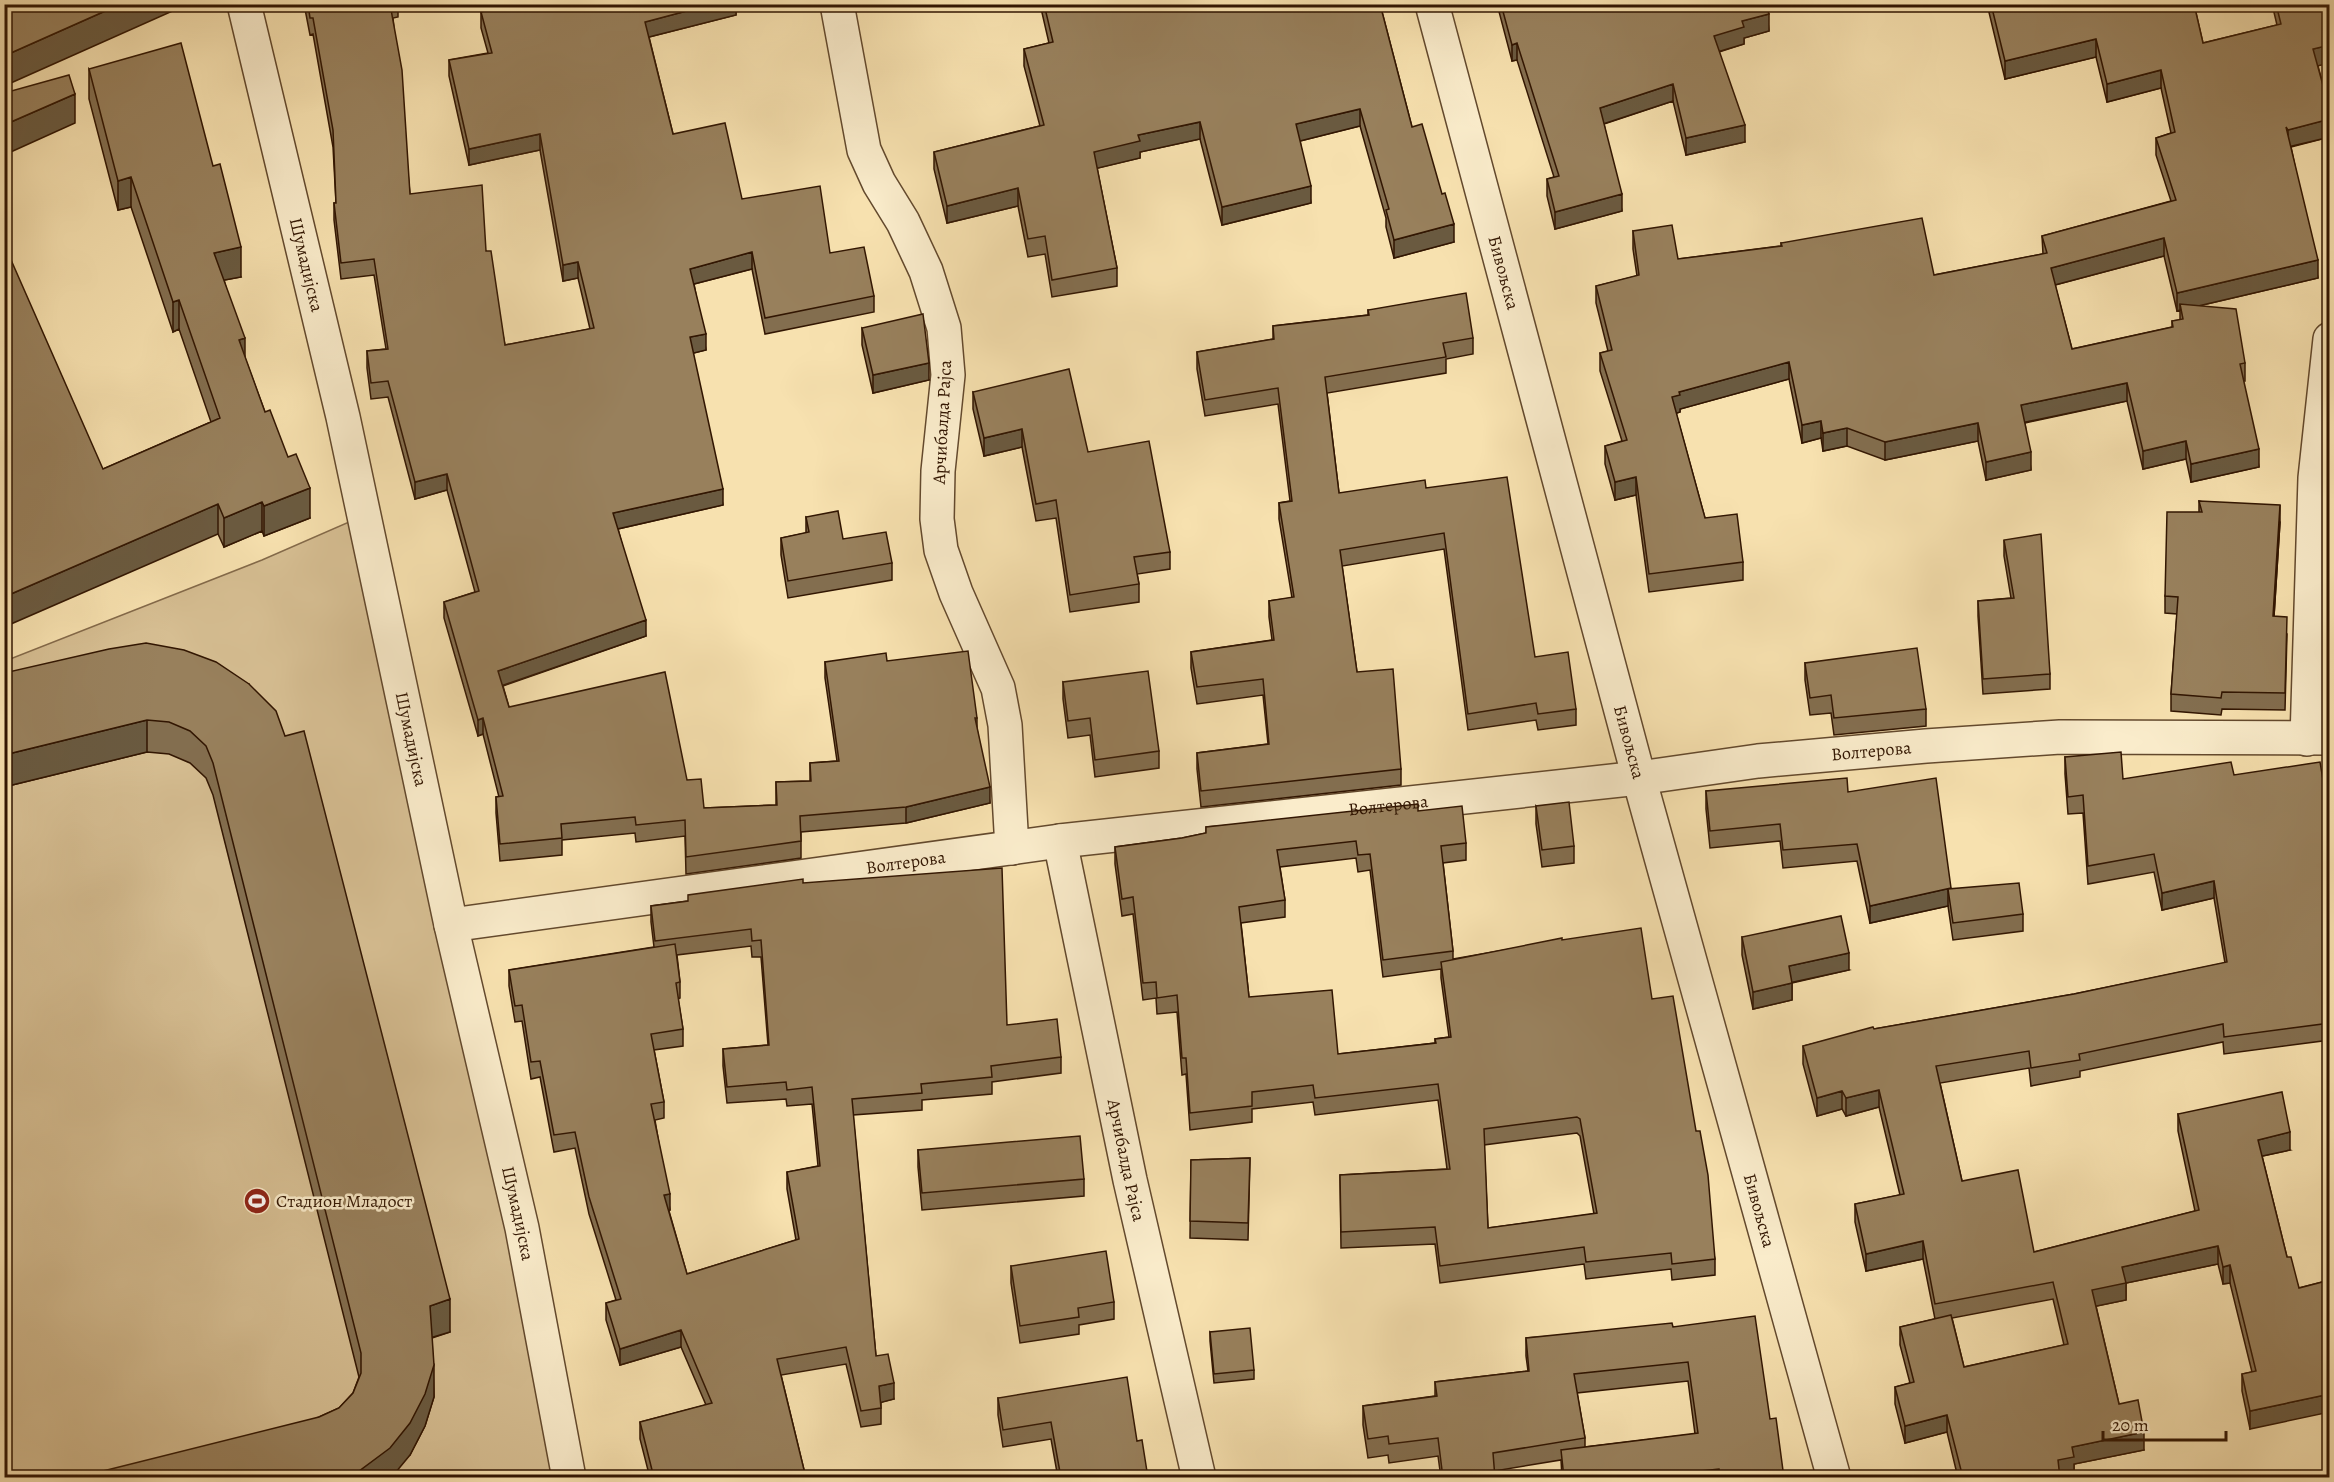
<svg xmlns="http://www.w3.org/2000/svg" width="2334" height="1482" font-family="Alegreya,serif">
	<rect width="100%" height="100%" fill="#f7e1af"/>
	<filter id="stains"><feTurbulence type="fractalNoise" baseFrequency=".00333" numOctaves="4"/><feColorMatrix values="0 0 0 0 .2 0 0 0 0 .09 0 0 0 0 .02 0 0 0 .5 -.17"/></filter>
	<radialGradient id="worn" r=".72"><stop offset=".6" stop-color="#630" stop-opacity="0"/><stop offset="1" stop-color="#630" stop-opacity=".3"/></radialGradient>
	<path fill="#d6be92" stroke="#846a4a" stroke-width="1.5" d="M365,515L568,1477L5,1478V661L262,560Z"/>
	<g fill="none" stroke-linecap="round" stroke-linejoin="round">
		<defs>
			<g id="minor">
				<path id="s1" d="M244,4L343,417L451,925L522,1228L569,1478"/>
				<path d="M837,4L864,150L879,183L903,222L926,271L944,328L948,375L938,471L937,519L941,550L956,593L998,688L1005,725L1012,848"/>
				<path id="s2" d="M1432,4L1639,778L1834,1478"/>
				<path d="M2307,739L2315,478L2330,339"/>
				<path id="s3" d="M1060,841L1130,1180L1199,1478"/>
				<path id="s4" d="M451,925L1060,841L1639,778L1758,761L1926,746L2060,737L2330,738"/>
			</g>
		</defs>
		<use href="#minor" stroke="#63492d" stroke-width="36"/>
		<use href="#minor" stroke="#faeccb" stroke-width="33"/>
	</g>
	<path fill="#836e4f" stroke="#321602" stroke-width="1.5" fill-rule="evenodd" d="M304,4H398V17L393,18L410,194L486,251L505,345L590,329L578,278L563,281L540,150L469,165L449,76V60L488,53L481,28V12L736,4V15L649,37L673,134L742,199L830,253L874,296V312L765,334L752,269L694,284L706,350L693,353L723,505L618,529L646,636L503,686L509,707L687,780L704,808L776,805V782L810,781V763L837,761L825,678V662L887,661L977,718V729L990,803L906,823L801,832V858L686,874L685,836L636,842L635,833L562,840V855L500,861L496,813V797H499L483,734L478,736L444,618V602L475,592L447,490L415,499L388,397L371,399L367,368V351L386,349L374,275L341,279L334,220V203H336L333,147L313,34L310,35Z
		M434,4H461L435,10Z
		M1040,4H1380L1412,127L1454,242L1394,258L1386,227V218L1360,126L1300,141L1311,203L1222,225L1200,139L1140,152V158L1097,168L1117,268V286L1052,297L1045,254L1028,257L1018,206L947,223L934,169V152L1040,126L1024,66V49L1049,43Z
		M1497,4H1766L1769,31L1744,38V44L1719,52L1745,142L1686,155L1673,101L1604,124L1622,211L1555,229L1547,196V179L1554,177L1517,60L1512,61Z
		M1987,4H2194L2203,43L2277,25L2272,4H2330L2318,66L2330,111V137L2291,147L2318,278L2198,306L2245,363V381H2243L2259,467L2191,482L2186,459L2143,469L2127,401L2025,423L2031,470L1986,480L1978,441L1885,460L1847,446L1823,451L1821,438L1802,443L1789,379L1680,409V412L1676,413L1705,518L1743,562V580L1649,592L1636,495L1615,500L1605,464V446L1622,441L1600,371V353L1608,351L1596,303V286L1637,276L1633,249V231L1678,259L1781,246V243L1934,275L2043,254L2042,236L2171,201L2156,155V138L2171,133L2161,88L2107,102L2096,57L2005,79ZM2164,256L2177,311L2180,310V320L2172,321V327L2072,349L2055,285Z
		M89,69L241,277L224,280L245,358L265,412L310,518L264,536L262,531L224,547L218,534L103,469L211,422L179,329L173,332L131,207L118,210L89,99Z
		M1368,310L1473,338V354L1446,359V373L1327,393L1339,493L1426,488L1535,657L1576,709V725L1538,730L1536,720L1468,730L1444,549L1342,566L1357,672L1401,769V785L1201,807L1197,769V753L1268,744L1263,695L1197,704L1191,668V652L1272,640L1269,617V601L1292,598L1279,519V503L1290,501L1278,404L1205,416L1197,369V352L1273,339V326L1368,315Z
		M862,328L929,380L873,393L862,345Z
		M973,392L1088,452L1170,552V569L1137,574L1139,584V602L1070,612L1056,518L1036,521L1022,447L984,456L973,409Z
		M2199,501L2280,522L2274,616L2287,634L2285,710L2222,709L2221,715L2171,711V694L2177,614L2165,613V596L2199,512Z
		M806,517L843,539L892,563V580L788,598L781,555V538L806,533Z
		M2004,540L2050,674V689L1983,694L1978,616V601L2011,598L2004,556Z
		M1805,663L1926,709V726L1834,735L1831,713L1810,715L1805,680Z
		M4,673L249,684L450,1332L432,1338L434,1397L425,1426L410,1455L319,1417L339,1408L353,1393L359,1377L213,795L206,778L190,763L169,754L147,752L4,787Z
		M1063,682L1159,751V768L1095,777L1090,735L1068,738L1063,699Z
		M2065,757L2123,779L2234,775L2330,822V1040L2224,1054L2223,1042L2080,1071V1077L2031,1086L2029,1068L1940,1083L1962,1181L2034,1252L2195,1211L2178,1131V1114L2290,1150L2262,1156L2287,1257L2299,1288L2330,1280V1366L2327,1367L2250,1429L2242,1391V1374L2252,1372L2230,1283L2223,1284L2218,1264L2126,1283V1300L2096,1306L2119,1404L2144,1450L2074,1464V1474L2060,1478H1958L1947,1432L1905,1443L1895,1404V1387L1910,1383L1900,1345V1327L1935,1319L1923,1259L1866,1271L1855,1222V1204L1900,1195L1879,1107L1846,1116L1842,1109L1817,1116L1803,1064V1046L1874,1029L2074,994L2225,963L2214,898L2162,910L2154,872L2088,884L2083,813L2068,814L2065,774ZM2053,1299L2064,1345L1964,1367L1952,1318Z
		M1706,791L1848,792L1951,889L2023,914V931L1953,940L1948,906L1870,923L1857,861L1783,868L1780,841L1710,848L1706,809Z
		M1536,806L1574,846V863L1542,867L1536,824Z
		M1418,811L1466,843V860L1443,863L1453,951V959L1562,940L1652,999L1715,1259V1275L1672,1280L1671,1269L1586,1279L1584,1264L1440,1283L1435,1244L1341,1248L1340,1175L1447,1169L1438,1100L1315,1115L1313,1102L1252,1109V1122L1190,1130L1186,1074L1182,1075L1177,1012L1157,1014L1156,998L1143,1000L1133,914L1122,916L1115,864V847L1182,838L1206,833V827ZM1356,858L1358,872L1370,870L1383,977L1441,969V978L1449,1037L1435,1039V1043L1338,1054L1249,997L1241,923L1285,917V900L1280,867ZM1577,1133L1580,1136L1594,1214L1488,1228L1484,1145Z
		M803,883L1007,1025L1061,1057V1073L992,1082V1094L922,1100V1110L853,1115L876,1356L894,1399L881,1402V1424L861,1427L846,1364L781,1375L806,1478H650L640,1439V1422L706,1405L681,1347L620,1365L606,1320V1303L616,1300L589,1214L575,1148L554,1152L540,1077L531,1079L522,1021L515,1022L509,986V970L654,947L651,922V906L688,901ZM751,946L752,957H761L768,1045L723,1049V1066L727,1103L786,1099L787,1106L812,1104L818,1166L787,1172V1189L796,1240L687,1274L669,1211L670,1210L655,1120L664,1118V1102L654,1050L683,1046V1029L678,999L680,998V982L677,955Z
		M1742,937L1849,970L1792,983V1000L1753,1009L1742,955Z
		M918,1150L1084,1179V1196L922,1210L918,1167Z
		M1250,1158L1248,1240L1190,1238L1191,1160Z
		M1011,1266L1114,1302V1319L1079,1325V1334L1020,1343L1011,1283Z
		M1673,1327L1770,1419L1784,1478H1562L1561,1460L1494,1471L1495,1478H1441L1438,1456L1389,1463L1388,1455L1368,1458L1363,1425V1406L1435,1396V1382L1528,1371L1526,1356V1338ZM1688,1381L1695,1434L1585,1447V1438L1577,1393Z
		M1210,1332L1254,1370V1379L1214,1383L1210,1341Z
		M998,1398L1137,1441L1148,1478H1058L1051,1439L1003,1447L998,1415Z"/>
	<path fill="#6a5a40" stroke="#321602" stroke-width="1.5" d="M121,4H177V9L4,86V56Z
		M713,4H736V15L645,38V22Z
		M1769,14V31L1744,38V44L1714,53V36L1742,21Z
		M2096,39V57L2005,79V61Z
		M1517,43V60L1512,61V45Z
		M2330,45V63L2313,67V49Z
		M2161,70V88L2107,102V84Z
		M1673,84V101L1600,125V108Z
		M75,94V123L4,155V125Z
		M1360,109V126L1296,142V124Z
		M2330,119V137L2288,147V130Z
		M1200,122V139L1140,152V158L1094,169V152L1138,135Z
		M1745,125V142L1686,155V138Z
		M540,134V150L469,165V149Z
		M131,177V207L118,210V181Z
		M1311,186V203L1222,225V207Z
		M1018,188V206L947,223V206Z
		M1622,194V211L1555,229V212Z
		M1454,224V242L1394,258V240Z
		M2164,238V256L2051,286V268Z
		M241,247V277L214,282V253Z
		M752,252V269L690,285V269Z
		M2318,260V278L2181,310L2180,304V310L2177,311V293Z
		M578,262V278L563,281V265Z
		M179,300V329L173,332V302Z
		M706,334V350L690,354V337Z
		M245,338V367L239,340Z
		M1789,362V379L1680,409V412L1672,415V397L1679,392Z
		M929,363V380L873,393V375Z
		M2127,383V401L2021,423V405Z
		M1821,421V438L1802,443V425Z
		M1978,423V441L1885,460V442Z
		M1847,428V446L1823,451V433Z
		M1022,429V447L984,456V438Z
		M2186,441V459L2143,469V451Z
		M2259,449V467L2191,482V464Z
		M2031,452V470L1986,480V462Z
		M447,474V490L415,499V482Z
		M1636,477V495L1615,500V482Z
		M310,488V518L264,536V506Z
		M723,489V505L613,530V513Z
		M262,502V531L224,547V518Z
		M218,504V534L4,627V597Z
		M2280,505V522L2273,633V616Z
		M646,620V636L498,687V671Z
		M483,718V734L478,736V720Z
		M147,720V752L4,787V755Z
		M990,787V803L906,823V807Z
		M2214,881V898L2162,910V893Z
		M1951,888L1948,889V906L1870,923V906Z
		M1849,953V970L1789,983V966Z
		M1792,983V1000L1753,1009V992Z
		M1879,1090V1107L1846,1116V1098Z
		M1842,1091V1109L1817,1116V1098Z
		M2290,1132V1150L2258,1157V1140Z
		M670,1194V1210L664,1212V1195Z
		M1923,1241V1259L1866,1271V1254Z
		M2218,1246V1264L2126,1283V1300L2092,1307V1290L2122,1267Z
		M2230,1265V1283L2223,1284V1267Z
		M450,1299V1332L430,1338V1306Z
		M681,1330V1347L620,1365V1349Z
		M2330,1348V1366L2324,1368V1351Z
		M434,1365V1397L425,1426L410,1455L391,1478H342Z
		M894,1383V1399L879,1403V1386Z
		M2330,1394V1412L2250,1429V1411Z
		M1947,1415V1432L1905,1443V1426Z
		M2144,1432V1450L2074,1464V1474L2058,1478V1460L2072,1447Z"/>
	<path fill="#98805c" stroke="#321602" stroke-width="1.5" fill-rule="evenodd" d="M4,4H121L4,56Z
		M308,4H390L402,70L410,194L482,185L486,251H491L505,345L594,328L578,262L563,265L540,134L469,149L449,60L492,53L481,12L509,4H713L645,22L673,134L725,123L742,199L820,186L830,253L864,247L874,296L765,318L752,252L690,269L706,334L690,337L723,489L613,513L646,620L498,671L509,707L665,672L687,780L701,779L704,808L777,805L776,782L811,781L810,763L839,761L825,662L886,653L887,661L968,651L977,718H975L990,787L906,807L800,816L801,841L686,857L685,820L636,825L635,817L561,824L562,838L500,844L496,797L503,796L483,718L478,720L444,602L479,591L447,474L415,482L388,381L371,383L367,351L388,349L374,259L341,263L334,203H336L333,130L313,18H310Z
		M1044,4H1380L1412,127L1422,124L1442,194L1445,193L1454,224L1394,240L1386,210L1389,209L1360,109L1296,124L1311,186L1222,207L1200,122L1138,135L1140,141L1094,152L1117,268L1052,280L1045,236L1028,239L1018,188L947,206L934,152L1044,125L1024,49L1053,42Z
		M1501,4H1766L1769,14L1742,21L1744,27L1714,36L1745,125L1686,138L1673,84L1600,108L1622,194L1555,212L1547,179L1559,176L1517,43L1512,45Z
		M1991,4H2194L2203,43L2281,24L2276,4H2330V45L2313,49L2330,111V119L2288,130L2286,127L2318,260L2177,293L2164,238L2051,268L2072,349L2173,327L2172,321L2183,319L2180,304L2236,309L2245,363L2240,364L2259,449L2191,464L2186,441L2143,451L2127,383L2021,405L2031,452L1986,462L1978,423L1885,442L1847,428L1823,433L1821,421L1802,425L1789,362L1679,392L1680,395L1672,397L1705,518L1737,514L1743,562L1649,574L1636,477L1615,482L1605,446L1627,440L1600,353L1612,350L1596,286L1639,275L1633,231L1672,225L1678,259L1782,246L1781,243L1922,218L1934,275L2047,253L2042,236L2176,200L2156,138L2175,132L2161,70L2107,84L2096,39L2005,61Z
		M181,43L213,166L220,164L241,247L214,253L245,338L239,340L265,412L270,410L288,457L296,454L310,488L264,506L262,502L224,518L218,504L4,597V244L103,469L220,418L179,300L173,302L131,177L118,181L89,69Z
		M69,75L75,94L4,125V93Z
		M1466,293L1473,338L1443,343L1446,357L1325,377L1339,493L1425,480L1426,488L1507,477L1535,657L1568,652L1576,709L1538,714L1536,703L1468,714L1444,533L1340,550L1357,672L1393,669L1401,769L1201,791L1197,753L1269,744L1263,679L1197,687L1191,652L1274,640L1269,601L1294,597L1279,503L1292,501L1278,388L1205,400L1197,352L1274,339L1273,326L1369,315L1368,310Z
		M923,314L929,363L873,375L862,328Z
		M1069,369L1088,452L1149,441L1170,552L1134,557L1139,584L1070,595L1056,500L1036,504L1022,429L984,438L973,392Z
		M2199,501L2280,505L2273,616L2287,617L2285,693L2222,692L2221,698L2171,694L2178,597L2165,596L2167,512H2202Z
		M838,511L843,539L886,532L892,563L788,581L781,538L809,532L806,517Z
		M2041,534L2050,674L1983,679L1978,601L2014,598L2004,540Z
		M146,643L184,650L216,662L249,684L276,711L285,736L304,731L450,1299L430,1306L434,1365L425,1394L410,1423L390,1448L355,1474L342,1478H75L319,1417L339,1408L353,1393L361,1373V1353L213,763L206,746L190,731L169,722L147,720L4,755V673L109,649Z
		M1917,648L1926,709L1834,718L1831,695L1810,698L1805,663Z
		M1148,671L1159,751L1095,760L1090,718L1068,721L1063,682Z
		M2121,752L2123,779L2231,762L2234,775L2320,762L2330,822V1023L2224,1037L2223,1024L2079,1054L2080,1060L2031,1068L2029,1051L1936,1066L1962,1181L2018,1170L2034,1252L2199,1210L2178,1114L2282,1092L2290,1132L2258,1140L2287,1257H2291L2299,1288L2330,1280V1348L2324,1351L2330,1379V1394L2250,1411L2242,1374L2256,1371L2230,1265L2223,1267L2218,1246L2122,1267L2126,1283L2092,1290L2119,1404L2138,1400L2144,1432L2072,1447L2074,1457L2058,1460L2060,1478H1963L1947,1415L1905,1426L1895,1387L1914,1382L1900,1327L1951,1315L1964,1367L2068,1344L2053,1282L1935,1304L1923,1241L1866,1254L1855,1204L1904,1194L1879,1090L1846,1098L1842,1091L1817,1098L1803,1046L1873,1027L1874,1029L2074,994L2227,962L2214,881L2162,893L2154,854L2088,866L2083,795L2068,797L2065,757Z
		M1847,778L1848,792L1936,778L1951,888L1870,906L1857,844L1783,850L1780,824L1710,831L1706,791Z
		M1569,802L1574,846L1542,850L1536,806Z
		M1418,804V811L1462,806L1466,843L1441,846L1453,951L1383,960L1370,854L1358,855L1356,841L1277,850L1285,900L1239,907L1249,997L1332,990L1338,1054L1436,1043L1435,1039L1451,1037L1441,962L1562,938V940L1641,928L1652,999L1673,996L1696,1131H1700L1708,1175L1715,1259L1672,1264L1671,1253L1586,1262L1584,1247L1440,1266L1435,1227L1341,1232L1340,1175L1450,1169L1438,1084L1315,1098L1313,1085L1252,1092V1106L1190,1113L1186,1058H1182L1177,995L1157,998L1156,982L1143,983L1133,897L1122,899L1115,847L1182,838L1206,833V827ZM1577,1117L1580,1119L1597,1213L1488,1228L1484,1129Z
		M1002,868L1007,1025L1057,1019L1061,1057L991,1066L992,1077L921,1084L922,1093L852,1099L876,1356L888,1354L894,1383L879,1386L881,1408L861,1411L846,1347L777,1359L806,1478H654L640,1422L712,1403L681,1330L620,1349L606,1303L621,1299L589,1197L575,1132L554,1135L540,1061L531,1062L522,1005L515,1006L509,970L675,944L680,982L676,983L683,1029L651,1034L664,1102L651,1104L670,1194L664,1195L687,1274L799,1239L787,1172L820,1166L812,1087L787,1090L786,1082L727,1087L723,1049L769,1045L761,940L752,941L751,929L655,941L651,906L688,901V895L803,879V883Z
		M2019,883L2023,914L1953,923L1948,889Z
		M1841,916L1849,953L1789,966L1792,983L1753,992L1742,937Z
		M1080,1136L1084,1179L922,1193L918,1150Z
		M1250,1158L1248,1223L1190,1221L1191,1160Z
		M1106,1251L1114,1302L1078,1308L1079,1317L1020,1326L1011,1266Z
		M1755,1316L1770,1419L1776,1418L1784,1478H1721L1719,1469L1634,1478H1564L1561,1450L1698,1433L1688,1362L1574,1374L1585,1438L1493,1453L1495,1478H1443L1438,1438L1389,1444L1388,1436L1368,1439L1363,1406L1437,1396L1435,1382L1529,1371L1526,1338L1672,1323L1673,1327Z
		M1250,1328L1254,1370L1214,1374L1210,1332Z
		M1127,1377L1137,1441L1142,1440L1148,1478H1061L1051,1422L1003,1430L998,1398Z
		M2330,1471V1478H2304Z"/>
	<defs>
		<symbol id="stadium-disc" viewBox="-11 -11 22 22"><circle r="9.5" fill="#8f2418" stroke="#faeccb"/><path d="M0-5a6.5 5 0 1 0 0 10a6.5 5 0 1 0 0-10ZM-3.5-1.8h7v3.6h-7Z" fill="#fff"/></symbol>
	</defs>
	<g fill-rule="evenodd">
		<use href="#stadium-disc" x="242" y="1186" width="30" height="30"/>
	</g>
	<g text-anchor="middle" stroke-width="5" stroke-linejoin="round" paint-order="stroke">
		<g font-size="18" fill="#321602" stroke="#faeccb">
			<text dy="6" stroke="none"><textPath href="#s1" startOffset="268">Шумадијска</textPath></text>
			<text dy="6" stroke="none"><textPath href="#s2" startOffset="278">Бивољска</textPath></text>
			<text transform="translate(942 422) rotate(-87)" y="6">Арчибалда Рајса</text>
			<text dy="6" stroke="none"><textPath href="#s1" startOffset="754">Шумадијска</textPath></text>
			<text dy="6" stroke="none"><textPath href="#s2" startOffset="764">Бивољска</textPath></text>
			<text dy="6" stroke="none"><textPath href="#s4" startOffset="1431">Волтерова</textPath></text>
			<text dy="6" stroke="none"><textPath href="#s4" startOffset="945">Волтерова</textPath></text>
			<text dy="6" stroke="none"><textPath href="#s4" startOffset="459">Волтерова</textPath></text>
			<text dy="6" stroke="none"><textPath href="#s3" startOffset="326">Арчибалда Рајса</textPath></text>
			<text dy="6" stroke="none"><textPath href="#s2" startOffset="1250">Бивољска</textPath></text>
			<text dy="6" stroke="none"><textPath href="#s1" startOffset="1240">Шумадијска</textPath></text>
		</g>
		<g font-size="18" fill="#321602" stroke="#faeccb" text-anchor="start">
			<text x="276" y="1207">Стадион Младост</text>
		</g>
	</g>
	<rect width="2334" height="1482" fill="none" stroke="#f7e1af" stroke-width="24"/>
	<rect x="6" y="6" width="2322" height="1470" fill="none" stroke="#321602" stroke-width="3"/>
	<rect x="12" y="12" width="2310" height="1458" fill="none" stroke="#321602" stroke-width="1.5"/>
	<path d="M2103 1431v9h123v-9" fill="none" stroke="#321602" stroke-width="3"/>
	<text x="2112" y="1431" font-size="18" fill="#321602" stroke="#faeccb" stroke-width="4.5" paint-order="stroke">20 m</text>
	<rect width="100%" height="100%" filter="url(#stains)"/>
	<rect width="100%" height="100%" fill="url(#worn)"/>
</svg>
